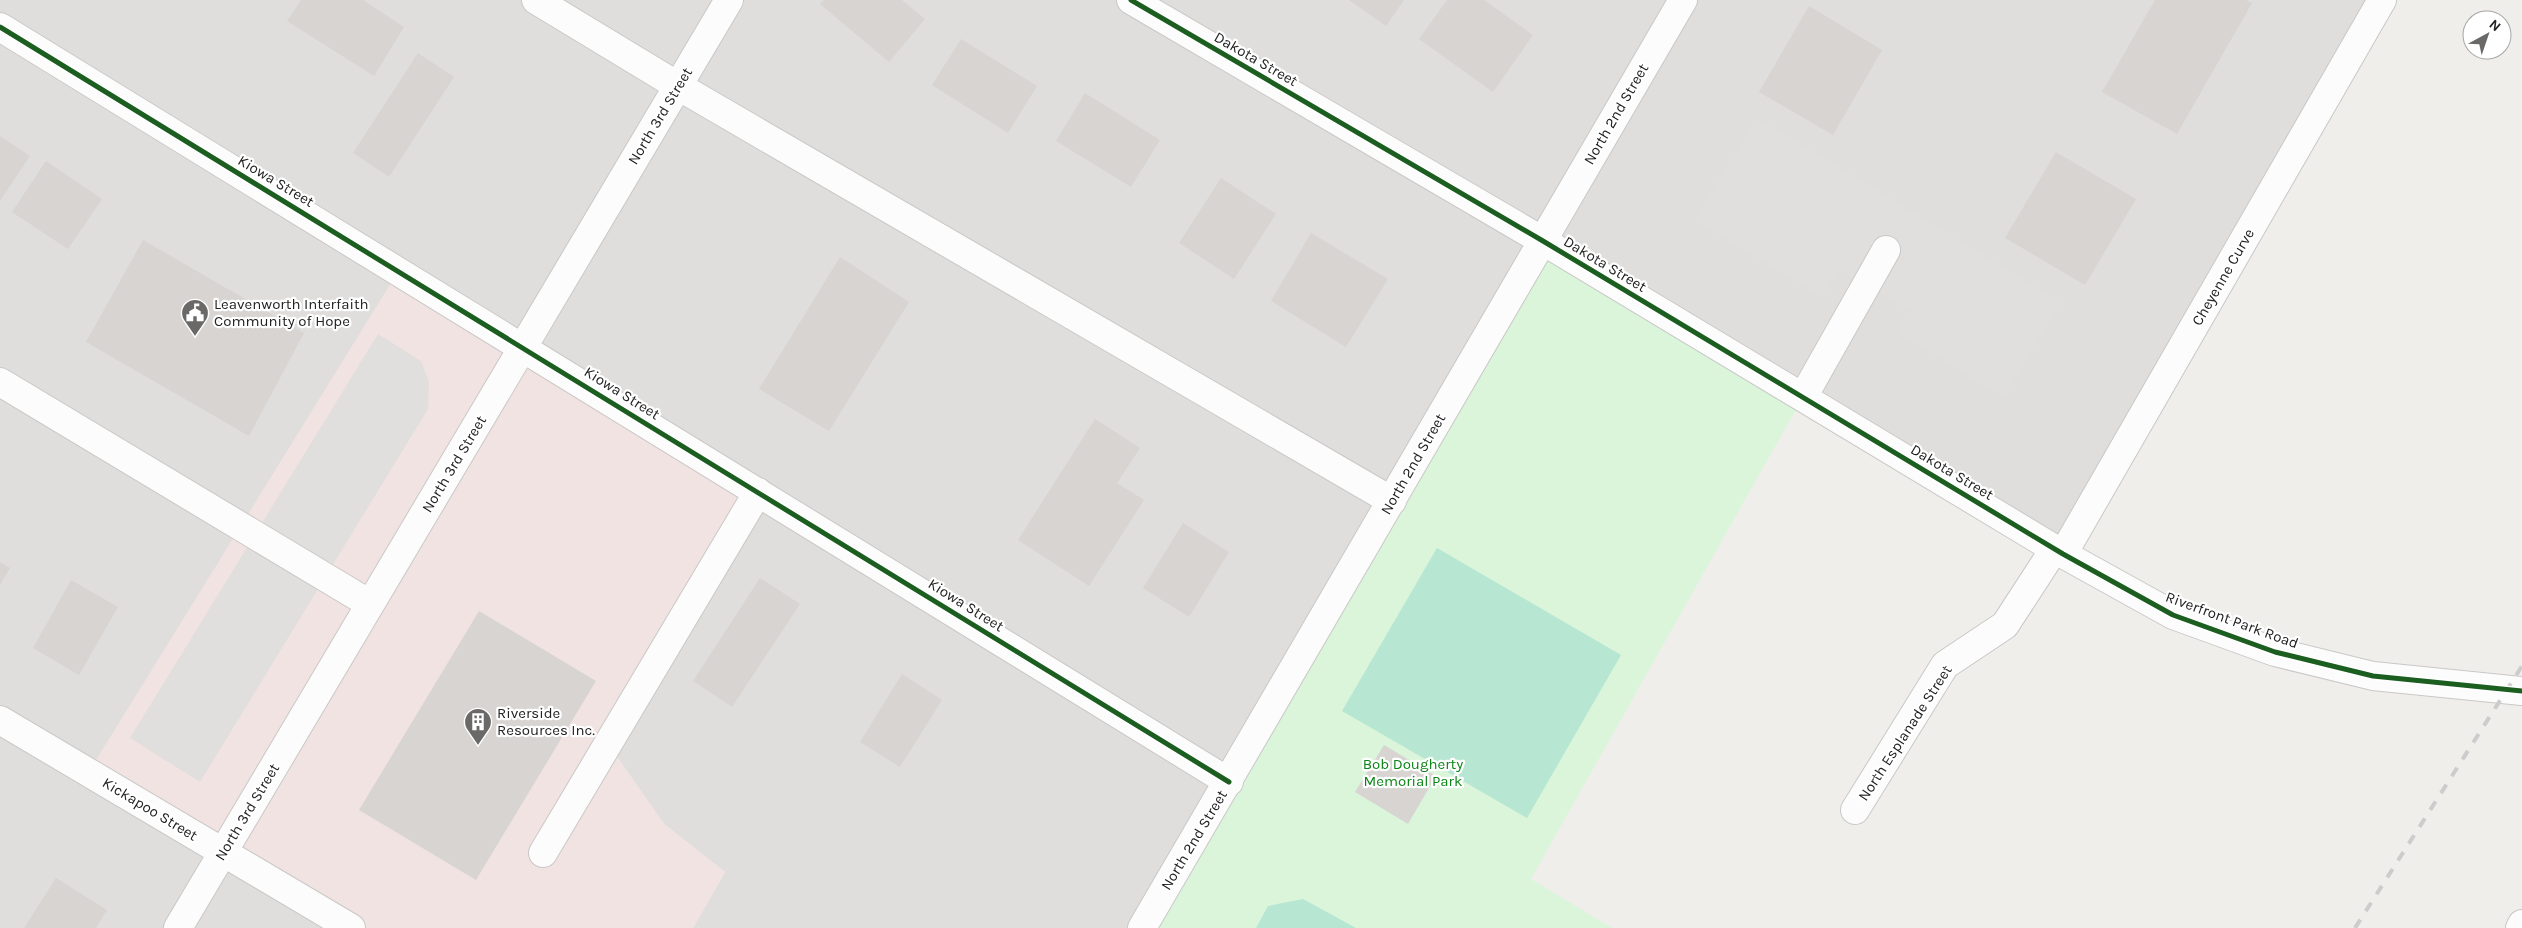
<svg xmlns="http://www.w3.org/2000/svg" width="2522" height="928" font-family="Karla,sans-serif">
	<rect width="100%" height="100%" fill="#f0eeeb"/>
	<path fill="#dfdedc" d="M0,0H2382L2063,554L1803,397L1142,928H693L725,872L664,824L608,744L351,928H0Z"/>
	<path fill="#f1e3e1" d="M399,270L758,492L608,744L664,824L725,872L693,928H351L88,773Z"/>
	<path fill="#daf5da" d="M1543,241L1803,397L1531,879L1612,928H1142Z"/>
	<path fill="#b7e6d2" d="M1437,548L1621,655L1527,818L1342,711Z
		M1303,899L1356,928H1256L1268,906Z"/>
	<path fill="#e0dfde" d="M1757,118L2061,302L2004,397L1896,332L1909,310L1839,269L1822,297L1695,220Z
		M378,334L421,361L429,381L428,409L200,782L130,738Z"/>
	<path fill="#d7d4d2" d="M301,0H363L404,27L374,76L287,21Z
		M824,0H902L925,19L889,62L820,4Z
		M1349,0H1404L1386,26Z
		M1447,0H1484L1533,35L1493,92L1419,39Z
		M2155,0H2246L2252,3L2177,134L2102,92Z
		M1809,6L1882,50L1833,135L1759,92Z
		M961,39L1037,86L1008,133L932,85Z
		M418,53L454,77L389,177L353,153Z
		M1085,93L1160,140L1131,187L1056,141Z
		M0,136L30,156L0,201Z
		M2056,152L2136,199L2085,285L2005,238Z
		M46,161L102,199L68,249L12,212Z
		M1221,178L1276,214L1234,279L1179,243Z
		M1311,233L1388,279L1346,347L1271,301Z
		M143,240L304,333L249,436L86,342Z
		M840,257L909,302L829,431L759,389Z
		M1095,419L1140,448L1117,483L1144,500L1089,586L1018,540Z
		M1183,523L1229,552L1189,617L1143,588Z
		M0,562L10,568L0,585Z
		M760,578L800,604L732,707L693,681Z
		M71,580L118,607L79,675L33,648Z
		M479,611L596,681L476,880L359,810Z
		M902,674L942,700L900,767L860,742Z
		M1384,745L1436,776L1408,824L1355,792Z
		M56,878L107,910L96,928H24Z"/>
	<g fill="none" stroke-linecap="round" stroke-linejoin="round">
		<defs>
			<path id="minor" d="M536,0L678,86L1392,501
				M1131,0L1543,241L2063,554L2173,615L2275,652L2373,676L2522,691
				M0,27L1229,782
				M0,382L370,604
				M1803,397L1886,250
				M2063,554L2382,0
				M0,720L351,928
				M1855,810L1945,665L2005,625L2055,548
				M543,853L758,492
				M178,928L729,0
				M1142,928L1683,0
				M2520,928L2522,924"/>
		</defs>
		<use href="#minor" stroke="#c9c8c7" stroke-width="30"/>
		<use href="#minor" stroke="#fdfcfc" stroke-width="28"/>
		<path stroke="#ccc" stroke-width="4" stroke-dasharray="10 10" stroke-linecap="butt" d="M2355,928L2522,666"/>
		<defs>
			<path id="cycleway" d="M1131,0L1543,241L2063,554L2173,615L2275,652L2373,676L2522,691
				M0,27L1229,782"/>
		</defs>
		<use href="#cycleway" stroke="#fff" stroke-width="8"/>
		<use href="#cycleway" stroke="#1b5e20" stroke-width="5"/>
	</g>
	<defs>
		<symbol id="civic-pin" viewBox="-11 -11 22 30"><path d="M0 17L-7.5 6A9.5 9.5 0 1 1 7.5 6Z" fill="#6a6968" stroke="#fff"/><path d="M-.6-6.5H3V-4.5H.6V-3L4-1V1h2V6H-6V1h2V-1L-.6-3ZM-1.2 2.5V6h2.4V2.5Z" fill="#fff"/></symbol>
		<symbol id="building-pin" viewBox="-11 -11 22 30"><path d="M0 17L-7.5 6A9.5 9.5 0 1 1 7.5 6Z" fill="#6a6968" stroke="#fff"/><path d="M-4-6H4V6H1V3H-1V6H-4ZM-2.5-4.3h1.7v1.8h-1.7ZM.8-4.3h1.7v1.8H.8ZM-2.5-1h1.7V.8h-1.7ZM.8-1h1.7V.8H.8Z" fill="#fff"/></symbol>
	</defs>
	<g fill-rule="evenodd">
		<use href="#civic-pin" x="179" y="297" width="32" height="43"/>
		<use href="#building-pin" x="462" y="706" width="32" height="43"/>
	</g>
	<g text-anchor="middle" stroke-width="4.5" stroke-linejoin="round" paint-order="stroke">
		<g font-size="15" fill="#222" stroke="#fff">
			<text transform="translate(1256 59) rotate(30)" y="5">Dakota Street</text>
			<text transform="translate(1616 114) rotate(-60)" y="5">North 2nd Street</text>
			<text transform="translate(660 116) rotate(-59)" y="5">North 3rd Street</text>
			<text transform="translate(276 181) rotate(31)" y="5">Kiowa Street</text>
			<text transform="translate(1605 264) rotate(31)" y="5">Dakota Street</text>
			<text transform="translate(2223 277) rotate(-60)" y="5">Cheyenne Curve</text>
			<text transform="translate(622 393) rotate(32)" y="5">Kiowa Street</text>
			<text transform="translate(454 464) rotate(-59)" y="5">North 3rd Street</text>
			<text transform="translate(1413 464) rotate(-60)" y="5">North 2nd Street</text>
			<text transform="translate(1952 472) rotate(31)" y="5">Dakota Street</text>
			<text transform="translate(966 605) rotate(32)" y="5">Kiowa Street</text>
			<text transform="translate(2232 620) rotate(20)" y="5">Riverfront Park Road</text>
			<text transform="translate(1905 733) rotate(-57)" y="5">North Esplanade Street</text>
			<text transform="translate(150 809) rotate(31)" y="5">Kickapoo Street</text>
			<text transform="translate(247 812) rotate(-59)" y="5">North 3rd Street</text>
			<text transform="translate(1194 840) rotate(-59)" y="5">North 2nd Street</text>
		</g>
		<g font-size="15" fill="#222" stroke="#fff" text-anchor="start">
			<text x="214" y="309">Leavenworth Interfaith<tspan x="214" dy="17">Community of Hope</tspan></text>
			<text x="497" y="718">Riverside<tspan x="497" dy="17">Resources Inc.</tspan></text>
		</g>
		<g font-size="15" fill="#0c8416" stroke="#fff">
			<text x="1413" y="769">Bob Dougherty<tspan x="1413" dy="17">Memorial Park</tspan></text>
		</g>
	</g>
	<g transform="translate(2487 35) rotate(40)"><circle r="24" fill="#ffffff" stroke="#a7a7a7"/>
	<path d="M0-4L9 19L0 12L-9 19Z" fill="#6a6968"/>
	<text y="-8" font-size="14" font-weight="bold" text-anchor="middle" fill="#222222">N</text>
	</g>
</svg>
